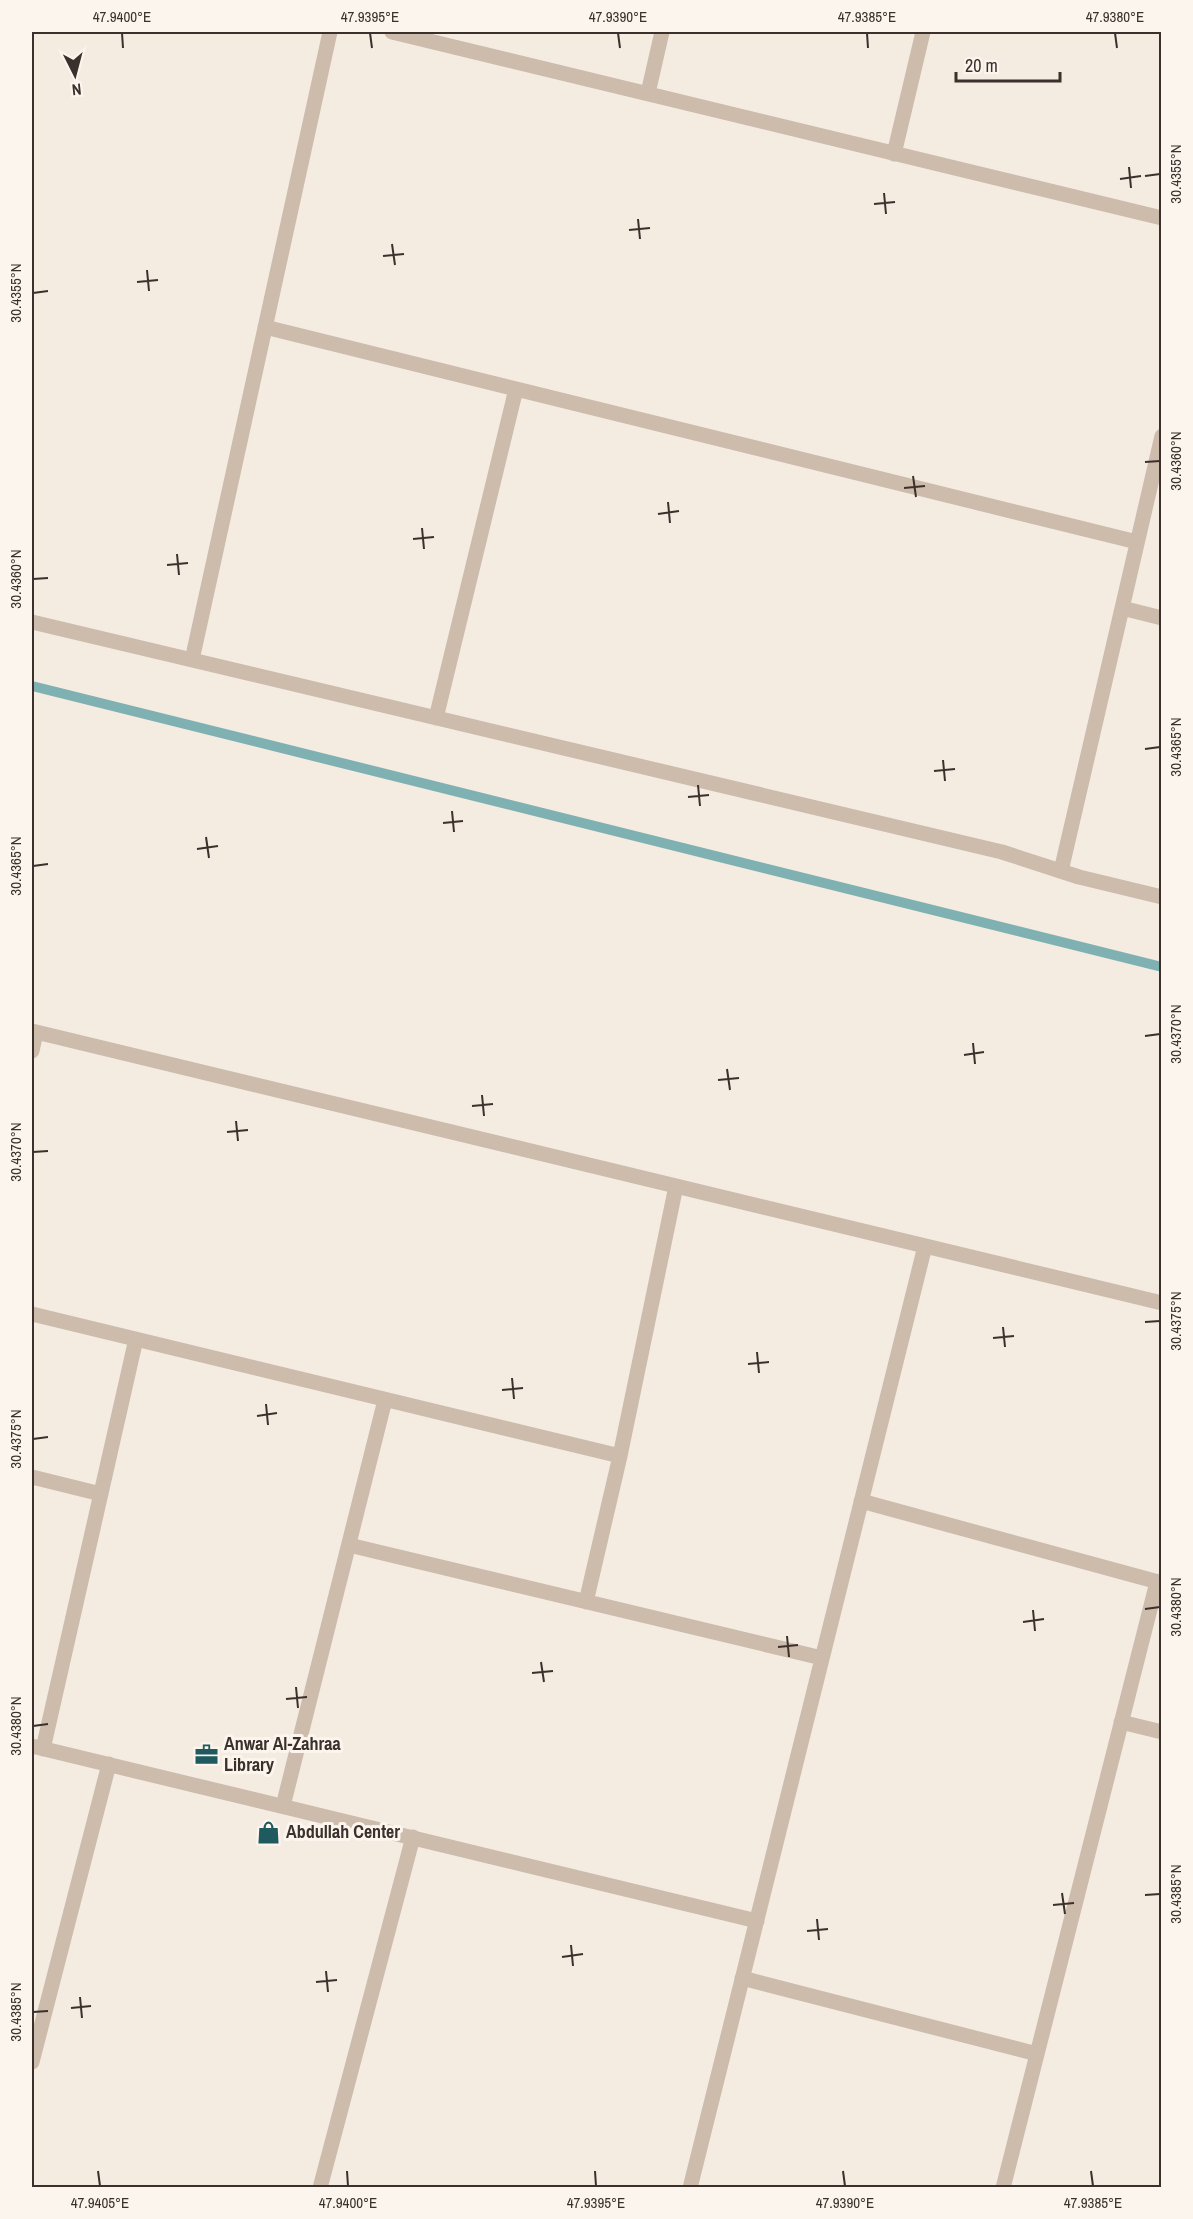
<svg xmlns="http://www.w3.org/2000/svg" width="1193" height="2219" font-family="'Archivo Narrow',sans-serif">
	<rect width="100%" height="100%" fill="#f4ebe1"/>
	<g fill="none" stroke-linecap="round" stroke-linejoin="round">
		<path stroke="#7fb0b2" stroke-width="10" d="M32,686L1162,967"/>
		<path stroke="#cdbbac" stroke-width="15" d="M392,32L1162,218
			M648,93L662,32
			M894,154L923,32
			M265,327L1137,542
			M1122,608L1162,618
			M32,622L1002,852L1079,877L1162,897
			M192,660L330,32
			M436,718L516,389
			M1061,871L1162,436
			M32,1031L1162,1303
			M32,1051L36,1032
			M32,1314L620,1456
			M32,1477L101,1494
			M861,1501L1162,1583
			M349,1545L822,1658
			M586,1602L620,1456L676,1186
			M1121,1722L1162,1732
			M32,1746L757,1921
			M43,1749L136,1339
			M283,1806L385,1400
			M742,1978L1037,2054
			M32,2062L109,1764
			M320,2188L413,1837
			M690,2188L925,1246
			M1003,2188L1157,1582"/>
	</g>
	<path fill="none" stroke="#3b302b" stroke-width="2" d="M122,33L123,48M370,33L372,48M618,33L620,48M867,33L868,48M1115,33L1117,48M1129,167L1131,188M1145,176L1160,174M1120,179L1141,176M884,193L886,214M874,204L895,202M638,219L640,239M629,230L650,228M392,244L395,265M383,256L404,254M147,270L149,291M137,282L158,280M33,293L48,291M1145,462L1160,461M913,476L916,497M904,488L925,486M668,502L670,523M658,514L679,511M422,528L424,549M413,539L434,537M177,554L179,575M167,565L188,563M33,579L48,578M1145,749L1160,747M943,760L945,781M934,771L955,769M698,785L700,806M688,797L709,795M452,811L454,832M443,823L463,821M206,837L209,858M197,849L218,846M33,866L48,864M1145,1036L1160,1034M973,1043L975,1064M964,1055L984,1052M727,1069L730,1090M718,1080L739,1078M482,1095L484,1116M472,1106L493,1104M236,1121L238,1141M227,1132L248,1130M33,1152L48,1151M1145,1322L1160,1321M1003,1327L1005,1347M993,1338L1014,1336M757,1352L759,1373M748,1364L769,1362M512,1378L514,1399M502,1390L523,1388M266,1404L268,1425M257,1416L277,1413M33,1439L48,1437M1145,1609L1160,1607M1033,1610L1035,1631M1023,1622L1044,1619M787,1636L789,1657M778,1647L798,1645M541,1662L544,1682M532,1673L553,1671M296,1687L298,1708M286,1699L307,1697M33,1726L48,1724M1062,1893L1065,1914M1145,1895L1160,1894M1053,1905L1074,1903M817,1919L819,1940M807,1931L828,1929M571,1945L573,1966M562,1957L583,1954M326,1971L328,1992M316,1982L337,1980M80,1997L82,2018M71,2008L91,2006M33,2012L48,2011M98,2171L100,2186M347,2171L348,2186M595,2171L596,2186M843,2171L845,2186M1091,2171L1093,2186"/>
	<defs>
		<symbol id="office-bare" viewBox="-9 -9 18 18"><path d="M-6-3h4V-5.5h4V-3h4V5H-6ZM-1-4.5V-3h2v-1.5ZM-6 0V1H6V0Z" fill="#1f5a5e" stroke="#fbf5ee" stroke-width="2.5" paint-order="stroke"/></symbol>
		<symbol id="shop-bare" viewBox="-9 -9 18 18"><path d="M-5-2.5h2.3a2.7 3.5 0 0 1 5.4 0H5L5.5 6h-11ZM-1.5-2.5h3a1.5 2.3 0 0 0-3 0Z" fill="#1f5a5e" stroke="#fbf5ee" stroke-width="2.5" paint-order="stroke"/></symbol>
	</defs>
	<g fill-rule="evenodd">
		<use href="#office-bare" x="190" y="1738" width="33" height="33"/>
		<use href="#shop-bare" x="252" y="1816" width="33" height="33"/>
	</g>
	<g text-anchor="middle" stroke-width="6" stroke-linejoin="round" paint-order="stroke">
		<g font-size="18" font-weight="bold" fill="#3b302b" stroke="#fbf5ee" text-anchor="start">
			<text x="224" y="1750">Anwar Al-Zahraa<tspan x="224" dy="21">Library</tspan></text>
			<text x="286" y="1838">Abdullah Center</text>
		</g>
	</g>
	<rect width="1193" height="2219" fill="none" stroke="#fbf5ee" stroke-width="66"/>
	<g transform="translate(75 75) rotate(174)" stroke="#fbf5ee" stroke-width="4.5" paint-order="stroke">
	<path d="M0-4.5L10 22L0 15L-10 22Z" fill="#3b302b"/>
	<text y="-9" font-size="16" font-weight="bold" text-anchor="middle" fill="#3b302b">N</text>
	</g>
	<path d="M956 72v9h104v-9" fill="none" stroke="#3b302b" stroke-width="3"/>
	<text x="965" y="72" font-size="18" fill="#3b302b" stroke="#fbf5ee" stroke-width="4.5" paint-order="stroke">20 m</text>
	<rect x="33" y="33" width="1127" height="2153" fill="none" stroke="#3b302b" stroke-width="2"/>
	<g font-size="15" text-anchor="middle" fill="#3b302b">
		<text x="122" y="22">47.9400°E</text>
		<text x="370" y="22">47.9395°E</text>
		<text x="618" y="22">47.9390°E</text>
		<text x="867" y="22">47.9385°E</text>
		<text x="1115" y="22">47.9380°E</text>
		<text transform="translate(1176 174) rotate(-90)" y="5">30.4355°N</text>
		<text transform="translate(16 293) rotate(-90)" y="5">30.4355°N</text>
		<text transform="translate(1176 461) rotate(-90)" y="5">30.4360°N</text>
		<text transform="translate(16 579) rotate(-90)" y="5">30.4360°N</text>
		<text transform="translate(1176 747) rotate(-90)" y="5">30.4365°N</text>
		<text transform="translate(16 866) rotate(-90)" y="5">30.4365°N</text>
		<text transform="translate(1176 1034) rotate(-90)" y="5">30.4370°N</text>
		<text transform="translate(16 1152) rotate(-90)" y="5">30.4370°N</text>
		<text transform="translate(1176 1321) rotate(-90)" y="5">30.4375°N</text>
		<text transform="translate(16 1439) rotate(-90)" y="5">30.4375°N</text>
		<text transform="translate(1176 1607) rotate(-90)" y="5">30.4380°N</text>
		<text transform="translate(16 1726) rotate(-90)" y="5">30.4380°N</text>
		<text transform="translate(1176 1894) rotate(-90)" y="5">30.4385°N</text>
		<text transform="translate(16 2012) rotate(-90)" y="5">30.4385°N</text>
		<text x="100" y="2208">47.9405°E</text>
		<text x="348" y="2208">47.9400°E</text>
		<text x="596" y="2208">47.9395°E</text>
		<text x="845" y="2208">47.9390°E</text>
		<text x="1093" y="2208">47.9385°E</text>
	</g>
</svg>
